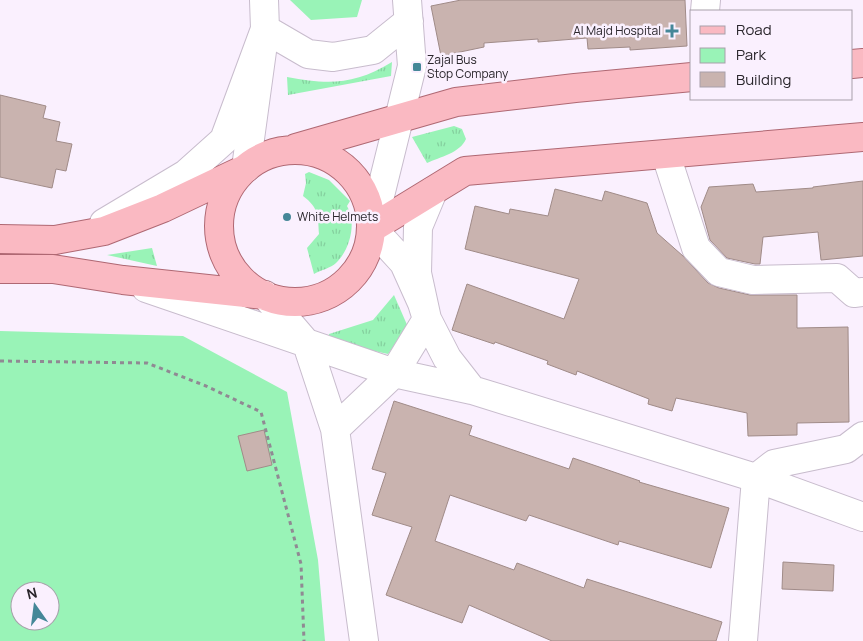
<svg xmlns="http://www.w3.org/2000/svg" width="863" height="641" font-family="Manrope,sans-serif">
	<defs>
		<pattern id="grass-tufts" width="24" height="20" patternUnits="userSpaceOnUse" patternTransform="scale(1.25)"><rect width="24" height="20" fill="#99f3b7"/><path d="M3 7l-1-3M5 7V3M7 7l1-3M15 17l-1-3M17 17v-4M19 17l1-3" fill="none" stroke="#84d09e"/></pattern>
	</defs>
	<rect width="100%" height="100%" fill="#faf0fe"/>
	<path fill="url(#grass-tufts)" d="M392,62L391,76L288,95L287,77C329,85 354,85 392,62Z
		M454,126L462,129L466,139C460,153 440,157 427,163L412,137Z
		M309,172L329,180L350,201L347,206C357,222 350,250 336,263C331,268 321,270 314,274L307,248L319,234C318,216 319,208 303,196L306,183L305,174Z
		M152,248L157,266L107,255Z
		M394,295L408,327L388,354L351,346L329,338V334L373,320Z"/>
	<path fill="#99f3b7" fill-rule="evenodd" d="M290,0H362L357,17L311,20Z
		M0,331L183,336L287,392L318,560L325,641H0ZM20,591H50V621H20Z"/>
	<path fill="#c9b3af" stroke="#a08b88" d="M461,0H685L687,46L630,50V47L588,49L587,38L538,42V39L484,43V47L441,56L431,6Z
		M0,95L46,106L43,118L60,122L56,141L72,144L66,171L56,169L52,188L0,177Z
		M863,181V256L821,260L818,232L763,237L760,264H755L727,258L710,240L701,207L709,187L753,184L756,192L813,188V187Z
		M555,189L602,201L605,191L647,203L657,233L683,256L708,283L719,288L750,295H797V328L848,327L849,422L797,423V435L748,436L747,413L676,398L672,411L648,404L649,399L577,371L576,375L547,364L548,361L495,342L494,344L452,330L467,284L564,319L579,279L465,249L475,206L509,214L510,209L548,216Z
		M394,401L472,426L469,435L569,469L573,458L640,481L639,482L729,508L711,568L619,541L618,545L529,515L526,521L450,495L435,541L514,570L517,563L584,588L587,579L722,622L716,641H552L469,605L462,623L386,595L412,527L372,515L386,473L372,469Z
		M264,430L272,465L247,471L238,436Z
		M783,562L834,565L833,591L782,589Z"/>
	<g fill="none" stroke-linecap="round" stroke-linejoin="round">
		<defs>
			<path id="street" d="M407,0L412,66L372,228L404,263L422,303L427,319L447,358L472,390
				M705,11L706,0
				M666,155L696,248L719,272L753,280L837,278L854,293L863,292
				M246,168L265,29L264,0
				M104,223L186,174L224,140L265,29L308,54L333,57L373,50L409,21
				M146,288L394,373L472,390L756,478L863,517
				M265,295L307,344L335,429L364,641
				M335,429L394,373L427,319L417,273L418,227L433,191
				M743,641L756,478L774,464L846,449L863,436"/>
			<path id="primary" d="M852,64L863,63
				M296,148L456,102L575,88L692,77
				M219 226a76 76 0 1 1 152 0a76 76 0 1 1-152 0Z
				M372,228L465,171L863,137
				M0,239L55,240L104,231L163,208L243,170
				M0,269H53L123,280L264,295"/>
		</defs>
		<use href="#street" stroke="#c8bccd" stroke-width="30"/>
		<use href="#primary" stroke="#af6873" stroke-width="30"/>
		<path stroke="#908993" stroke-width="3" stroke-dasharray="4 4" stroke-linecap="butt" d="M0,361L147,363L206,386L261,412L301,564L304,641"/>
		<use href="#street" stroke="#fff" stroke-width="28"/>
		<use href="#primary" stroke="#fab9c2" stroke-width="28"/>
	</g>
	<g fill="#458798" stroke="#faf0fe" stroke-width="2">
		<path d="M669.5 23.5h5v5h5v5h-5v5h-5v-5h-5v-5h5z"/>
		<rect x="412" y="62" width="10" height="10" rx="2.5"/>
		<circle cx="287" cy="217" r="5"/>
	</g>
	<g text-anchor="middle" stroke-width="5" stroke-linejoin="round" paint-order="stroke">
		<g font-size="12" fill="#2a262c" stroke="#faf0fe" text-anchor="start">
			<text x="661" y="35" text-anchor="end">Al Majd Hospital</text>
			<text x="427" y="64">Zajal Bus<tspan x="427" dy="14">Stop Company</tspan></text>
			<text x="297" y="221">White Helmets</text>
		</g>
	</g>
	<rect x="690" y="10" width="162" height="90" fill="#faf0fe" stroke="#a79faa"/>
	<rect x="700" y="26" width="25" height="8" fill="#fab9c2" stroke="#a79faa"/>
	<text x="736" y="35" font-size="15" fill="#2a262c">Road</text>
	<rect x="700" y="48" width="25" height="15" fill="#99f3b7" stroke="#a79faa"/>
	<text x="736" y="60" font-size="15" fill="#2a262c">Park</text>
	<rect x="700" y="72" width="25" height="15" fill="#c9b3af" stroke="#a79faa"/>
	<text x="736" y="85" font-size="15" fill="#2a262c">Building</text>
	<g transform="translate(35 606) rotate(346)"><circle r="24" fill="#faf0fe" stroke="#a79faa"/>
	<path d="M0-4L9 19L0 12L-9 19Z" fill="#458798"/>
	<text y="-8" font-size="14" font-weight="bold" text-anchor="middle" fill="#2a262c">N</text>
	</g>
</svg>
